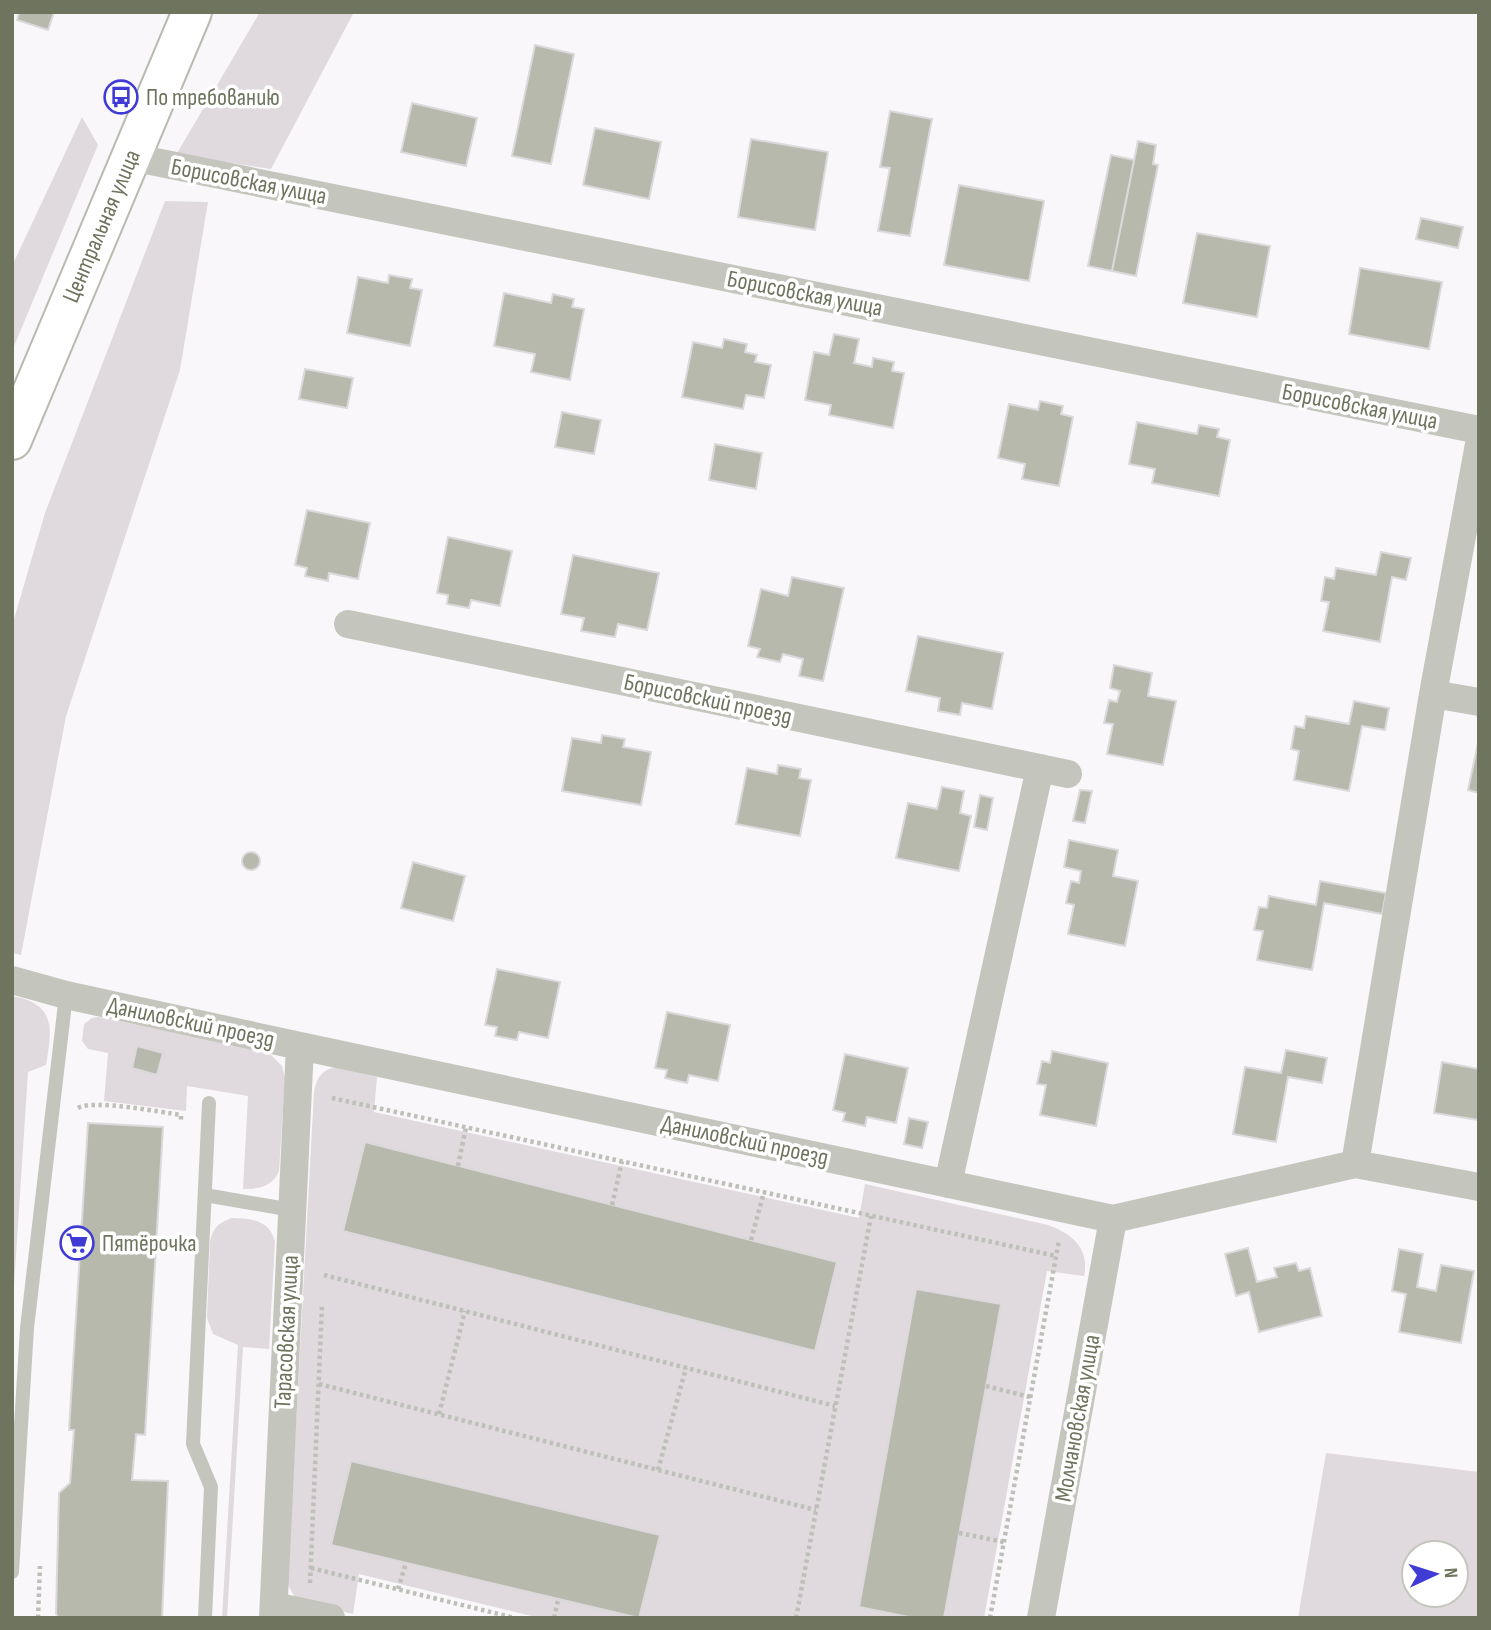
<svg xmlns="http://www.w3.org/2000/svg" width="1491" height="1630" font-family="'Sofia Sans Condensed',sans-serif">
	<rect width="100%" height="100%" fill="#f9f7f9"/>
	<path fill="#e0d9dd" fill-rule="evenodd" d="M260,12H354L271,169L176,155Z
		M82,117L98,145L12,351V266Z
		M165,201L208,202L180,370L66,716L21,955L12,953V626L45,513Z
		M12,996C57,1004 52,1030 46,1065L28,1072L12,1316Z
		M99,1017L268,1052L282,1066L285,1078L279,1171C272,1187 259,1189 243,1189L248,1096L187,1086L186,1111L104,1101L108,1053L88,1049L82,1041L84,1024L92,1018Z
		M336,1067L377,1077L374,1112L859,1218L865,1184L1048,1225C1072,1234 1090,1248 1084,1276L1047,1271L984,1618H540L359,1574L353,1614L297,1601L288,1585V1571L314,1092C317,1078 321,1070 336,1067Z
		M232,1218C252,1219 268,1219 275,1241L269,1349L243,1347L227,1618H222L238,1345L213,1334L207,1318L210,1242C213,1228 218,1223 232,1218Z
		M1326,1453L1479,1472V1618H1298ZM1414,1553H1456V1595H1414Z"/>
	<path fill="#b7b9ad" stroke="#dbd9db" stroke-width="2" d="M19,12H54L48,30L17,20Z
		M535,45L574,54L551,164L512,156Z
		M412,103L477,118L466,166L401,152Z
		M890,111L932,119L910,236L878,231L890,168L880,167Z
		M595,128L661,142L649,199L583,185Z
		M751,139L828,152L815,230L738,217Z
		M1138,141L1156,145L1153,164L1158,165L1136,276L1112,271Z
		M1111,155L1134,160L1112,271L1088,266Z
		M959,185L1044,201L1029,281L944,265Z
		M1421,218L1463,227L1458,248L1416,239Z
		M1197,233L1270,246L1257,317L1183,303Z
		M1360,268L1442,282L1429,349L1349,334Z
		M389,275L412,279L410,288L422,290L410,346L347,333L358,277L388,283Z
		M504,293L551,303L553,294L574,299L572,307L584,309L570,380L531,372L535,354L494,346Z
		M834,334L859,339L854,363L872,367L873,358L894,362L892,371L904,373L893,428L829,415L831,405L805,400L814,352L829,355Z
		M724,339L747,344L745,352L757,355L755,362L771,365L764,398L746,395L743,409L682,397L693,342L722,348Z
		M305,369L353,378L347,408L299,399Z
		M1040,401L1063,406L1061,414L1073,417L1059,486L1022,479L1025,464L998,458L1009,404L1038,410Z
		M562,412L601,420L594,454L555,447Z
		M1137,422L1197,434L1199,425L1219,429L1217,437L1230,440L1219,496L1152,483L1155,469L1129,464Z
		M715,444L762,453L756,489L709,480Z
		M307,510L370,523L358,579L329,573L328,581L305,576L307,568L295,565Z
		M448,537L512,551L500,606L471,600L469,608L447,604L448,595L437,593Z
		M1381,552L1411,558L1406,580L1392,577L1380,642L1323,631L1329,602L1321,601L1325,577L1334,579L1336,568L1376,575Z
		M573,555L659,573L647,630L618,624L615,637L581,631L584,618L561,614Z
		M792,577L844,588L823,681L799,676L803,659L783,654L780,662L757,657L760,649L748,646L761,589L788,596Z
		M918,636L1003,653L992,709L962,703L960,715L938,711L940,698L906,691Z
		M1114,665L1152,673L1148,696L1176,701L1163,765L1107,754L1113,724L1104,723L1109,700L1117,702L1120,691L1110,688Z
		M1354,701L1389,708L1385,730L1362,726L1349,791L1294,780L1299,751L1291,749L1295,726L1304,728L1306,716L1349,724Z
		M602,735L625,739L623,747L651,752L641,805L562,791L572,738L601,743Z
		M1478,743H1479V793L1468,790Z
		M778,765L801,769L799,778L811,780L800,836L736,824L747,768L777,774Z
		M942,787L964,791L960,813L971,816L959,871L896,858L908,803L937,809Z
		M1080,790L1092,791L1085,823L1073,821Z
		M980,795L993,798L987,830L974,827Z
		M1069,840L1118,850L1113,876L1138,881L1125,946L1068,934L1074,905L1066,903L1071,881L1079,883L1081,871L1064,867Z
		M242 861a9 9 0 1 1 18 0a9 9 0 1 1-18 0Z
		M413,862L465,876L453,921L401,908Z
		M1320,881L1386,893L1382,914L1324,903L1312,970L1257,960L1263,931L1254,930L1259,907L1267,908L1269,896L1316,905Z
		M497,969L560,982L548,1038L519,1032L517,1040L495,1036L497,1027L485,1025Z
		M667,1012L730,1025L718,1081L689,1075L687,1083L665,1078L667,1070L655,1068Z
		M137,1046L163,1053L157,1075L132,1068Z
		M1286,1050L1327,1058L1322,1083L1288,1077L1276,1142L1233,1134L1245,1067L1281,1073Z
		M1052,1051L1108,1063L1096,1126L1040,1115L1046,1085L1037,1084L1042,1061L1050,1063Z
		M845,1054L908,1068L896,1123L867,1117L865,1126L843,1121L845,1113L833,1110Z
		M1442,1062L1479,1069V1120L1434,1113Z
		M909,1118L928,1122L922,1148L904,1144Z
		M88,1123L163,1127L145,1435L136,1434L132,1480L168,1481L162,1618H59L56,1614L59,1493L70,1483L74,1430H69Z
		M365,1142L837,1262L815,1351L343,1231Z
		M1248,1248L1257,1282L1277,1277L1274,1268L1296,1263L1299,1271L1310,1268L1322,1316L1259,1332L1249,1292L1236,1296L1225,1254Z
		M1399,1249L1423,1254L1417,1287L1436,1291L1441,1265L1474,1271L1461,1343L1399,1332L1406,1294L1392,1291Z
		M916,1289L1001,1304L944,1618H914L859,1607Z
		M351,1461L660,1535L639,1618L331,1545Z"/>
	<g fill="none" stroke-linecap="round" stroke-linejoin="round">
		<defs>
			<path id="secondary" d="M12,440L192,12"/>
		</defs>
		<use href="#secondary" stroke="#b9bbb1" stroke-width="42"/>
		<path stroke="#bdbfb9" stroke-width="4.5" stroke-dasharray="3.5 3.5" stroke-linecap="butt" d="M332,1098L1056,1256
			M78,1108C92,1099 161,1112 181,1115V1120
			M458,1166L466,1127
			M612,1205L622,1161
			M751,1240L764,1192
			M324,1275L835,1406
			M319,1384L816,1510
			M986,1386L1030,1397
			M439,1414L465,1311
			M658,1470L686,1368
			M959,1533L1004,1542
			M311,1568L515,1618
			M310,1583L322,1305
			M398,1589L406,1563
			M38,1618L40,1566
			M554,1618L558,1600
			M796,1618L871,1216
			M990,1618L1059,1240"/>
		<path stroke="#c4c6be" stroke-width="14" d="M205,1195L292,1210
			M12,1572L27,1328L66,995
			M205,1618L211,1487L193,1444L209,1103"/>
		<path stroke="#c4c6be" stroke-width="28" d="M131,157L1479,430
			M348,624L1068,774
			M1433,694L1479,702
			M12,980L66,995L300,1046L1113,1219L1355,1164L1479,1187
			M1355,1164L1433,694L1479,444
			M948,1184L1040,768
			M274,1606L331,1618
			M273,1618L300,1046
			M1041,1618L1113,1219"/>
		<use href="#secondary" stroke="#fff" stroke-width="38"/>
	</g>
	<defs>
		<symbol id="bus-ring" viewBox="-11 -11 22 22"><circle r="9.5" fill="#fff" stroke="#413bd5" stroke-width="1.5"/><path d="M-5-6H5V4H4V6H2V4H-2V6H-4V4H-5ZM-3.5-4V0h7V-4ZM-3.5 1.2v1.5H-2V1.2ZM2 1.2v1.5H3.5V1.2Z" fill="#413bd5"/></symbol>
		<symbol id="supermarket-ring" viewBox="-11 -11 22 22"><circle r="9.5" fill="#fff" stroke="#413bd5" stroke-width="1.5"/><path d="M-6-5.5h2.5l.6 2H6L4.5 2H-2.5L-4.4-4H-6ZM-1.5 3.2a1.3 1.3 0 1 0 .1 0ZM3 3.2a1.3 1.3 0 1 0 .1 0Z" fill="#413bd5"/></symbol>
	</defs>
	<g fill-rule="evenodd">
		<use href="#bus-ring" x="102" y="78" width="38" height="38"/>
		<use href="#supermarket-ring" x="58" y="1224" width="38" height="38"/>
	</g>
	<g text-anchor="middle" stroke-width="7" stroke-linejoin="round" paint-order="stroke">
		<g font-size="24" fill="#6e745e" stroke="#fff" text-anchor="start">
			<text x="146" y="105">По требованию</text>
			<text x="102" y="1251">Пятёрочка</text>
		</g>
		<g font-size="24" fill="#6e745e" stroke="#fff">
			<text transform="translate(249 181) rotate(11)" y="8">Борисовская улица</text>
			<text transform="translate(101 226) rotate(-67)" y="8">Центральная улица</text>
			<text transform="translate(805 293) rotate(11)" y="8">Борисовская улица</text>
			<text transform="translate(1360 406) rotate(11)" y="8">Борисовская улица</text>
			<text transform="translate(708 699) rotate(12)" y="8">Борисовский проезд</text>
			<text transform="translate(191 1022) rotate(12)" y="8">Даниловский проезд</text>
			<text transform="translate(745 1140) rotate(12)" y="8">Даниловский проезд</text>
			<text transform="translate(286 1332) rotate(-87)" y="8">Тарасовская улица</text>
			<text transform="translate(1077 1418) rotate(-80)" y="8">Молчановская улица</text>
		</g>
	</g>
	<rect width="1491" height="1630" fill="none" stroke="#6e745e" stroke-width="28"/>
	<g transform="translate(1435 1574) rotate(86)"><circle r="33" fill="#ffffff" stroke="#c5c7bf" stroke-width="2"/>
	<path d="M0-5L12 26L0 18L-12 26Z" fill="#413bd5"/>
	<text y="-10" font-size="19" font-weight="bold" text-anchor="middle" fill="#6e745e">N</text>
	</g>
</svg>
